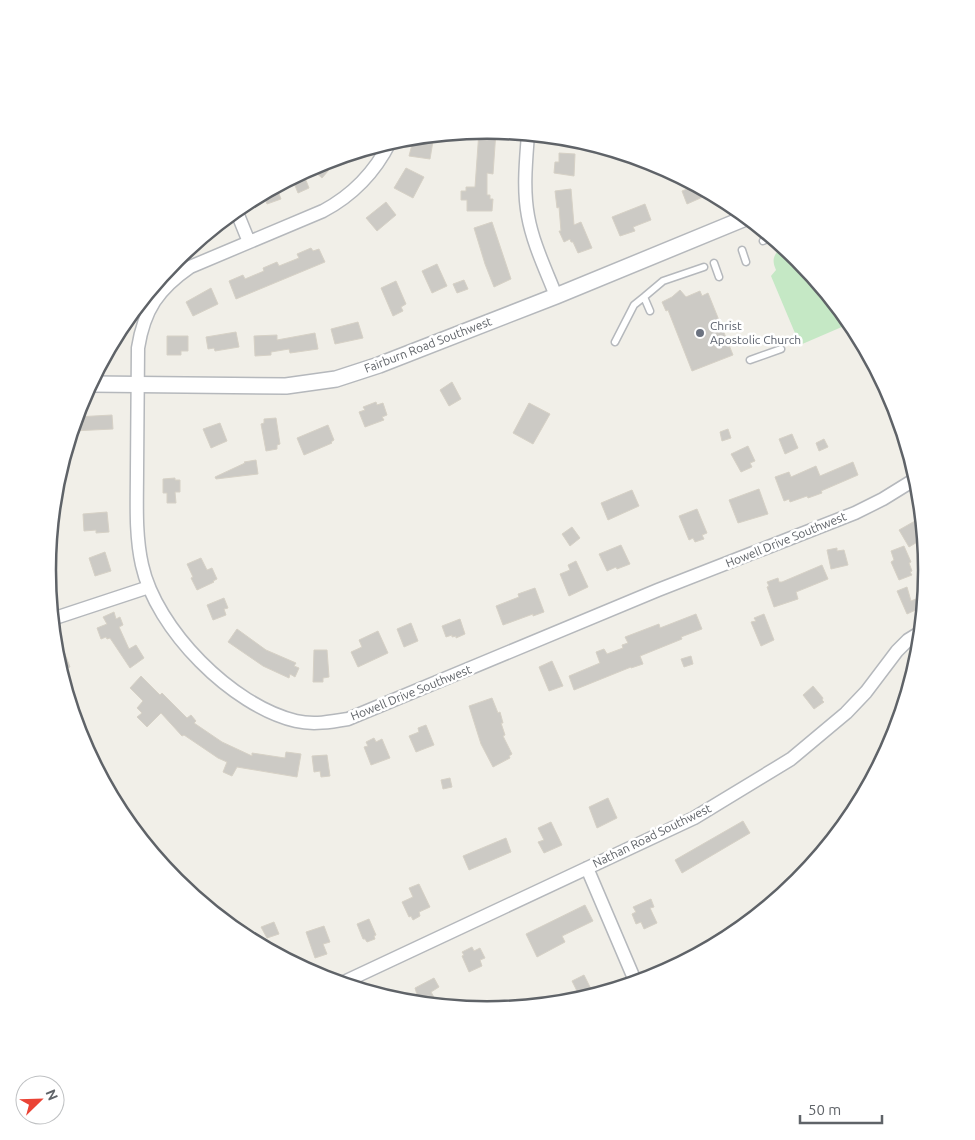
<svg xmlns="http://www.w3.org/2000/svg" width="975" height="1140" font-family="Ubuntu,sans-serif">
	<rect width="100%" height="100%" fill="#f1efe8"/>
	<path fill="#c5e8c5" d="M783,246L799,259L851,323L800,345L771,276L776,270C771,259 774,254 783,246Z"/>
	<path fill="#cccac5" stroke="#d6d1c6" d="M488,130L496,131L493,174L487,173V195H490V199H493L492,211H467V200H461V191H466V187H475L479,131Z
		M434,135L430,159L409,156L414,137Z
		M559,153L575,154L574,176L554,173L555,162H559Z
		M340,157L322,178L311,168L319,163Z
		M406,168L424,177L413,198L394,188Z
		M303,173L309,188L298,193L292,178Z
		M697,185L702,188L705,196L687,204L682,191Z
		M276,186L281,199L267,204L263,194Z
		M571,189L574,225L581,222L592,248L578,253L573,242H571L570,239L564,242L559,231H561L559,207L557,208L555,191Z
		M386,202L396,215L377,231L366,218Z
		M645,204L651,220L633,227L635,231L620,236L612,217Z
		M492,222L511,279L494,287L485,264L474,228Z
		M311,248L313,251L319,249L325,262L236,299L229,281L243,275L245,279L264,271L263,268L277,262L279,266L299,258L297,254Z
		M437,264L447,286L432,293L422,271Z
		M464,280L468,289L457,293L453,284Z
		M396,281L406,304L401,307L403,311L393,316L381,288Z
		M211,288L218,304L193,316L186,302Z
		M680,290L686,297L700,291L702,296L708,293L733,355L692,371L668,310L666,311L662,302L672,297Z
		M358,322L363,338L335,344L331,329Z
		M236,332L239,347L215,351L214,348L208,349L206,337Z
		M315,333L318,349L290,353L289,349L271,352V355L255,356L254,336L277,335V340Z
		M167,336H188V351H181V355H167Z
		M452,382L461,399L449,406L440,390Z
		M376,402L377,405L383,403L387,415L382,417L384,420L365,427L359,412L365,410L363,407Z
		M529,403L550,414L533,444L513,433Z
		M112,415L113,429L72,431L76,417Z
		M276,418L280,444L277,445V449L266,451L261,424L264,423V419Z
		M220,423L227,441L211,448L203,429Z
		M328,425L334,440L331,442L332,443L304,455L297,438Z
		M728,429L731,438L722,441L720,432Z
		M792,434L798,448L785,454L779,439Z
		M824,439L828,447L819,451L816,443Z
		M748,446L755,461L750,463L752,467L741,472L731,454Z
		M256,460L258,474L216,479L215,477L245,463L244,462Z
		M853,462L858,475L821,491L822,493L808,498L807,496L790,502L789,499L784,501L775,477L789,472L791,477L816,466L820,476Z
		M175,478V480H180V492H175L176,503H167V493H163V479Z
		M759,489L768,514L738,523L729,500Z
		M632,490L639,506L608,520L601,503Z
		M697,509L707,533L702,535L704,539L695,542L693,538L689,540L679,516Z
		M107,512L109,532L96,533V530L84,531L83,514Z
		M922,517L924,538L909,547L899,530Z
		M572,527L580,538L570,546L562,534Z
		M621,545L630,564L617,569L616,567L607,571L599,554Z
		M904,546L911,562L909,563L912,571L910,572L912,575L899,580L891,562L894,560L891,551Z
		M837,548V551L844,550L848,565L831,569L827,550Z
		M105,552L111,571L95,576L89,558Z
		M201,558L207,570L212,568L217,579L213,581L214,582L197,590L191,578L193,577L187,564Z
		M576,561L588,587L569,596L560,574L570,570L568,565Z
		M822,565L828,579L796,592L798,599L774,607L767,587L769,586L767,582L778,578L779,582H782Z
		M907,587L911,601L916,599L920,608L907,614L897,591Z
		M535,588L544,612L533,616V614L503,625L496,606L519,597L518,594Z
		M224,598L228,608L224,609L226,615L213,620L207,605Z
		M114,612L116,619L120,617L123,625L119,627L129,649L136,645L144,658L130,668L110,638L107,639L106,637L101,639L97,628L107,624L103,617Z
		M696,614L702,629L681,637L682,639L640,656L643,664L631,668V667L574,690L569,676L600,663L596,652L604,649L607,654L623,648L622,645L628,643L625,637L659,624L660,628Z
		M764,614L774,640L761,646L751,622L756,621L754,618Z
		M460,619L465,634L456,638V636L452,637V635L446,637L442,626Z
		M411,623L418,641L404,647L397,629Z
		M237,629L266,650L296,663L294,666L299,668L295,677L290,674L289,678L263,666L228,642Z
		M378,631L388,653L358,667L351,652L362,647L359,640Z
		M63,649L70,667L60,670L56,652Z
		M314,650H327L329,677L323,678V682H313Z
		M691,656L693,664L684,667L681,659Z
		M552,661L563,686L549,691L539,667Z
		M141,676L160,695L162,693L187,718L191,715L196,721L194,723L222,742L252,756V753L285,758L286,752L301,754L297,777L237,767L232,776L223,772L227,762L218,758L184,735L182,736L161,713L147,727L137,717L142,713L137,708L143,701L130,688Z
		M813,686L823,698L822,700L824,702L814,709L803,695Z
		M492,698L498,713L500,712L503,723H501L505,735L503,736L512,754L509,756L510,758L493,767L481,744L469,706Z
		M426,725L434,745L416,752L409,736L419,732L418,728Z
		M374,738L376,742L382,739L390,758L371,765L364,747L368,746L366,742Z
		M327,755L330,776L321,777L320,771L314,772L312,756Z
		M450,778L452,787L443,789L441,780Z
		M608,798L617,818L597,828L589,807Z
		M743,821L750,833L682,873L675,860Z
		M551,822L562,845L544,853L538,842L544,840L538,828Z
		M506,838L511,852L469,870L463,856Z
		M419,884L430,907L419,912L420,916L413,920L411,916L409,917L402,902L413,897L409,888Z
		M651,899L654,907L650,908L657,923L644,929L641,922L636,924L632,914L636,912L633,907Z
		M585,905L593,921L562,936L565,942L537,957L526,934Z
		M369,919L376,935L374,936L375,939L367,942L365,939H363L357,924Z
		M274,922L279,934L267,938L261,927Z
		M324,926L330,942L323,944L327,954L315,958L306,932Z
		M472,947L474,951L480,948L485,958L480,960L482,966L469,972L462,956L464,955L462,952Z
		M584,975L594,995L581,999L572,981Z
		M434,978L439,987L431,992L435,999L424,1004L420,997L418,998L415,988Z"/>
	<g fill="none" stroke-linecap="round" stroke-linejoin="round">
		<defs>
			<path id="service" d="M763,241L772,237
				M742,250L746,262
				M714,263L719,277
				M644,297L650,311
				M615,342L634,305L644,297L663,281L704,267
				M750,360L781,349"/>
			<path id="minor" d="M528,134C526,161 523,189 528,216C533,244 546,270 556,296
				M390,142C375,172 353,195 323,211L190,267C158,289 144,310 138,348C138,389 137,429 137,470C137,501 135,534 142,565C156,629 232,706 296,721C313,725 331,722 348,719L658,590L855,513L883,499L917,478
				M236,210L249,242
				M52,619L149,587
				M587,868L636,983
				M342,983L694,818L791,759L846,713L866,692L897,651L908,640L921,632"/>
			<path id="tertiary" d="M91,384L286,386L336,379L379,365L556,296L748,217"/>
		</defs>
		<use href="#service" stroke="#b5b8bc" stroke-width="9"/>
		<use href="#minor" stroke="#b5b8bc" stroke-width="15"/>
		<use href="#tertiary" stroke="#b5b8bc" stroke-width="18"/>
		<use href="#service" stroke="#fff" stroke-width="6"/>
		<use href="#minor" stroke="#fff" stroke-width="12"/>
		<use href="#tertiary" stroke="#fff" stroke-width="15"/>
	</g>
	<circle fill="#6b7280" stroke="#fff" stroke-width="2" cx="700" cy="333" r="5"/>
	<g text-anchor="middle" stroke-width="5" stroke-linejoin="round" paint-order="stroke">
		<g font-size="12" fill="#5b616d" stroke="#fff" text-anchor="start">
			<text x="710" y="330">Christ<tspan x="710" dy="14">Apostolic Church</tspan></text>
		</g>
		<g font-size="12" fill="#5f6368" stroke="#fff">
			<text transform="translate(428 345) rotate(-21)" y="4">Fairburn Road Southwest</text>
			<text transform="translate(786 540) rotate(-22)" y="4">Howell Drive Southwest</text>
			<text transform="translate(411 693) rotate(-22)" y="4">Howell Drive Southwest</text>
			<text transform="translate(652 836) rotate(-26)" y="4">Nathan Road Southwest</text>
		</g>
	</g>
	<path d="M0 0H975V1140H0ZM56 570a431 431 0 1 1 862 0a431 431 0 1 1-862 0Z" fill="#fff" fill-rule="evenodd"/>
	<path fill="none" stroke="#5f6368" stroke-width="2.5" d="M56 570a431 431 0 1 1 862 0a431 431 0 1 1-862 0Z"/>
	<g transform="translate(40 1100) rotate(67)"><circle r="24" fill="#ffffff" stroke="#bfc1c3"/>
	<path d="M0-4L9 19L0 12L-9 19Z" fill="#ea4335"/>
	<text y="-8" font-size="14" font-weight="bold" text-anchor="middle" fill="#5f6368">N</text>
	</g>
	<path d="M800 1115v8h82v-8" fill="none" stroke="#5f6368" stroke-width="2.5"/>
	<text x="808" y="1115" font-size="15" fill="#5f6368" stroke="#ffffff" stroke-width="4" paint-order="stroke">50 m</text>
</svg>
